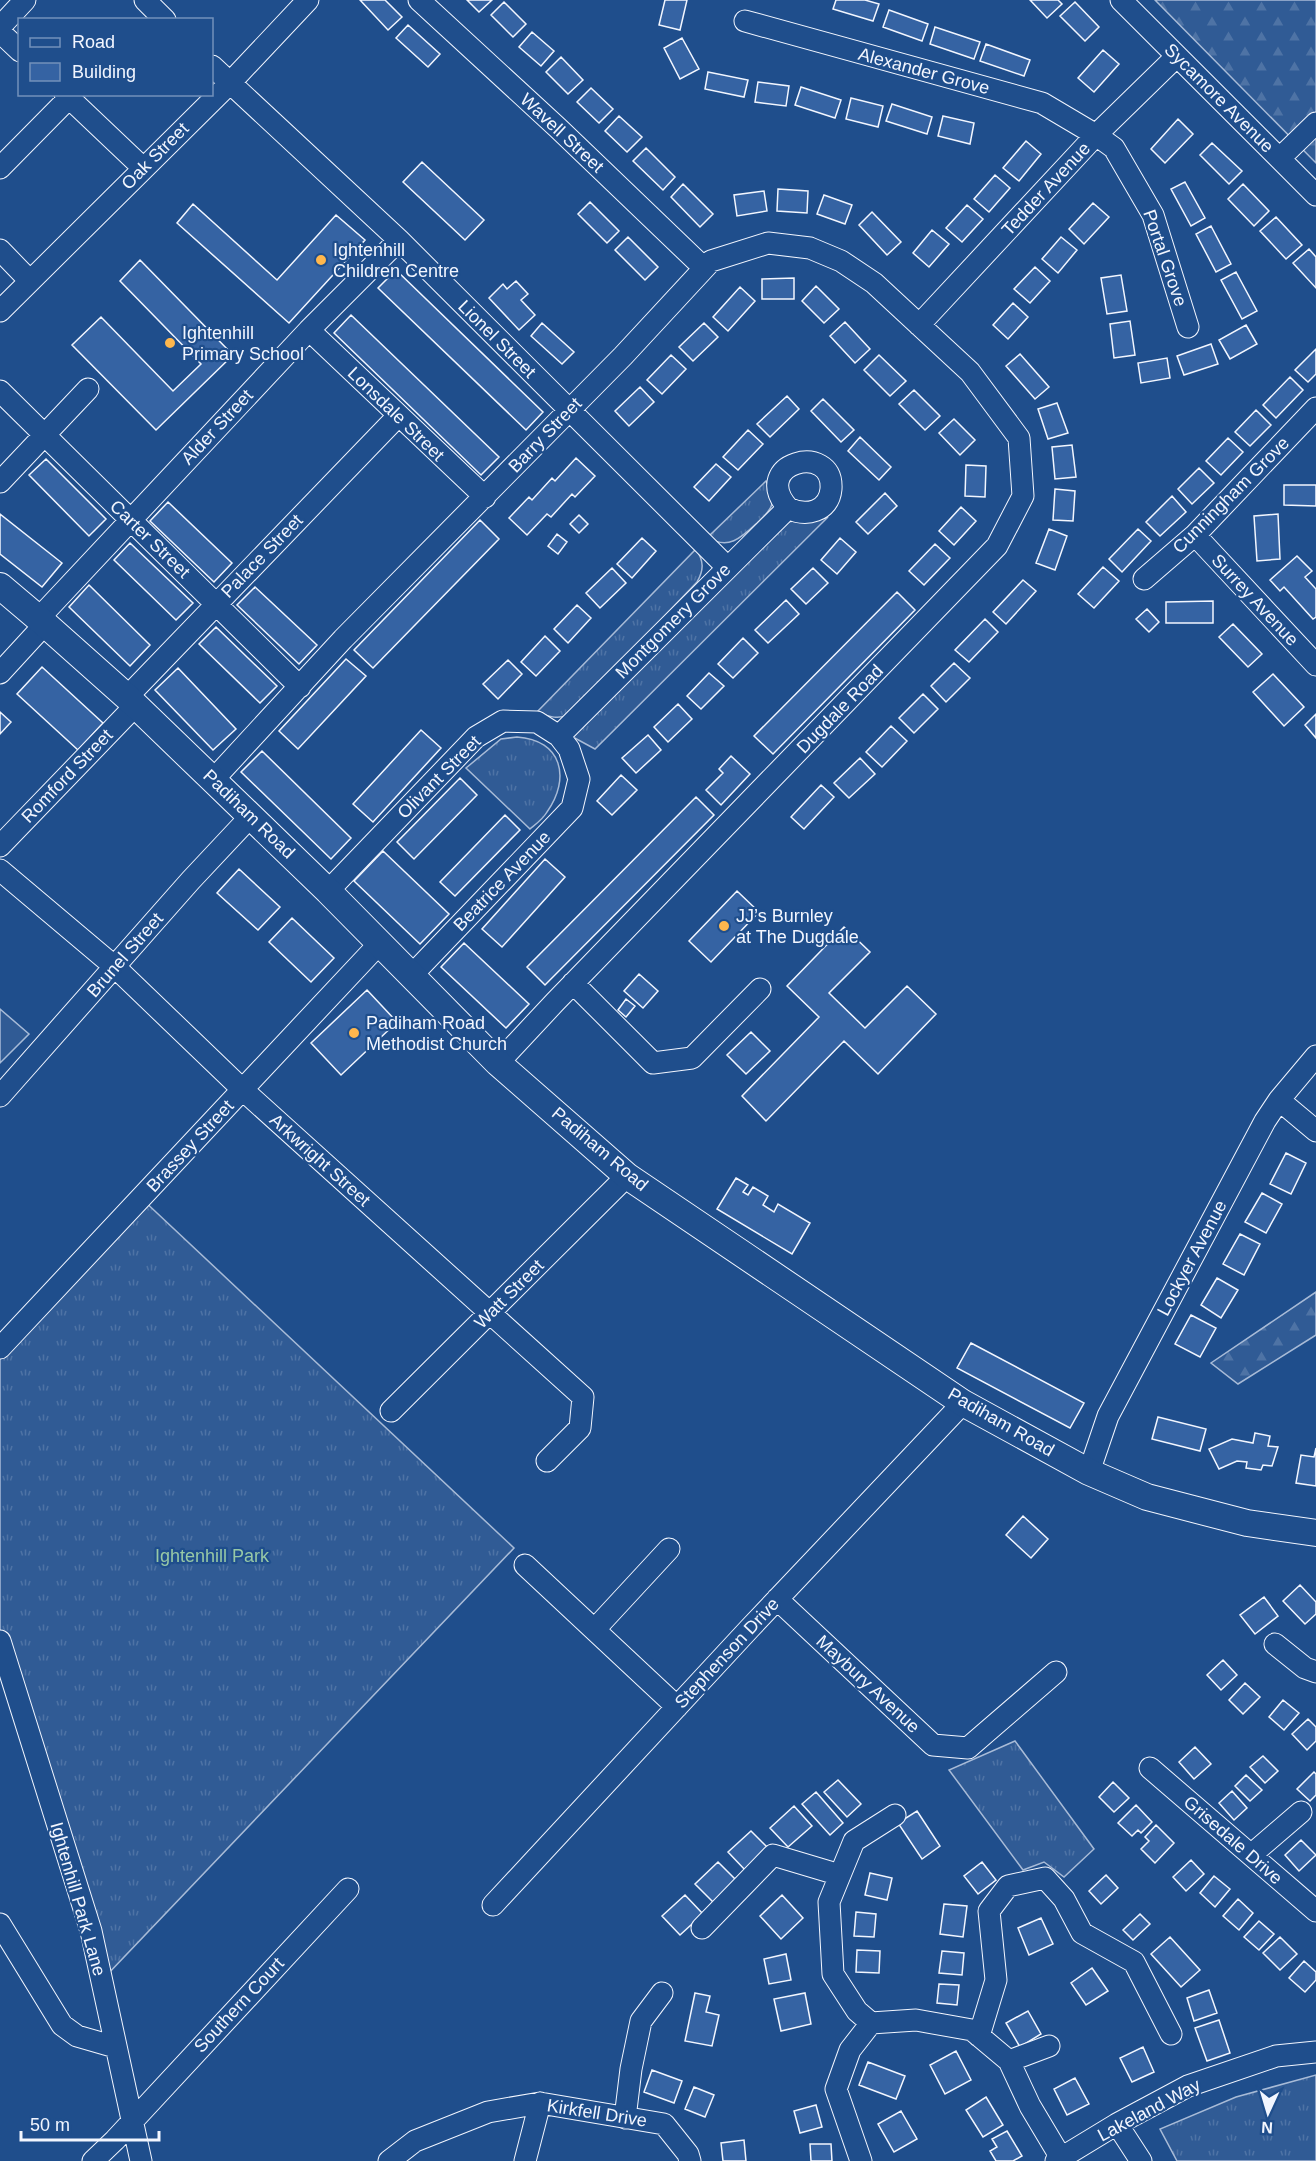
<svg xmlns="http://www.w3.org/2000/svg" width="1316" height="2161" font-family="Arial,sans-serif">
	<defs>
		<pattern id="grass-tufts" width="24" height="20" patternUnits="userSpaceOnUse" patternTransform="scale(1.5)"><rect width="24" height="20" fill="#305b95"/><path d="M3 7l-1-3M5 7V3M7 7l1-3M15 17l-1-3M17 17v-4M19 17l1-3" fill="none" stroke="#4e73a5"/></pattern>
		<pattern id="forest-firs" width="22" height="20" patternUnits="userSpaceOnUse" patternTransform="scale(1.5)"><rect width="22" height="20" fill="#305b95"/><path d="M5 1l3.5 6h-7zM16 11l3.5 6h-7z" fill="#4e73a5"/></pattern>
	</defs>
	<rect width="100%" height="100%" fill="#1f4e8c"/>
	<path fill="url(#grass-tufts)" stroke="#a8bbd7" stroke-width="1.5" d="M766,481C769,488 774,496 772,504C770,512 762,518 757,523C742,537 728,551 708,537Z
		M828,517L595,749L571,736L785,523C799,518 814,522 828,517Z
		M696,549C704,561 704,570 697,582L571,714C559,720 549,717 537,712Z
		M517,737C562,740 571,778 547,812C543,819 536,824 530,829L466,768L501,739Z
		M141,1198L514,1548L104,1978L0,1655V1348Z
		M1015,1741L1094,1849L1064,1877L1044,1862L1023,1870L949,1770Z
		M1316,2075V2161H1177L1160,2129L1236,2097Z"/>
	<path fill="url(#forest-firs)" stroke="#a8bbd7" stroke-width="1.5" d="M1155,0H1316V163Z
		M1316,1292V1335L1238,1384L1211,1363Z"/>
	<path fill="#305b95" stroke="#a8bbd7" stroke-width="1.5" d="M0,1009L29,1034L0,1063Z"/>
	<path fill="#3563a3" stroke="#f2f6ff" stroke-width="1.5" d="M360,0H385L402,17L388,30Z
		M467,0H492L479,12Z
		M665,0H687L680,30L659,25Z
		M836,0H865L879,4L873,21L833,9Z
		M1030,0H1058L1062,4L1047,18Z
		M504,2L526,24L513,37L491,15Z
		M1075,2L1099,27L1085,41L1060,16Z
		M889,10L928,24L922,41L883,27Z
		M408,25L440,54L428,67L396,38Z
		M935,27L980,42L974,59L930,44Z
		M532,32L554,51L541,66L519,47Z
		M682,38L699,69L680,79L664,48Z
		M986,44L1030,60L1024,76L980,61Z
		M1103,50L1119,64L1094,92L1078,78Z
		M561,57L583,80L568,94L546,72Z
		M708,72L748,80L744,97L705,89Z
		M758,82L789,86L786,106L755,102Z
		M801,87L841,100L835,118L795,105Z
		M591,88L613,109L599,123L577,102Z
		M851,98L883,106L878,127L846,119Z
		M892,104L932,117L927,134L886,121Z
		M619,116L642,137L627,152L605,131Z
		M943,116L974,123L970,144L938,136Z
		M1178,119L1193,134L1165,163L1151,149Z
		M1026,141L1041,154L1019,181L1003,168Z
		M1212,143L1242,171L1229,184L1200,155Z
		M646,148L675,177L663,190L633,161Z
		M422,162L484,220L465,240L403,182Z
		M995,175L1010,188L989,212L974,199Z
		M1185,182L1205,218L1191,226L1171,189Z
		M683,184L713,214L700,227L671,197Z
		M1243,184L1269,211L1254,226L1228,199Z
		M778,189L808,191L807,213L777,211Z
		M764,191L767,211L737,216L734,195Z
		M824,195L852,205L845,224L817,214Z
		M590,202L619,231L607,243L578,214Z
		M1093,203L1109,217L1084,244L1069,229Z
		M193,204L277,280L336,215L365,240L289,323L177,223Z
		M967,205L983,219L962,242L946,228Z
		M872,212L901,242L887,255L859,225Z
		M1276,217L1302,245L1286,259L1260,231Z
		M1211,226L1231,264L1216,272L1196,234Z
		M932,230L949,244L929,267L913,253Z
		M628,237L658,267L645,280L615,250Z
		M1061,237L1077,250L1058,273L1042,259Z
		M1309,249L1316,257V288L1293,263Z
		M140,260L233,355L156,430L72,345L101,317L173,391L201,364L120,281Z
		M1035,267L1050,281L1030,303L1014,289Z
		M396,270L543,412L526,430L378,288Z
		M1236,272L1257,311L1242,319L1221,280Z
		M1121,275L1127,311L1107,314L1101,278Z
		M794,278V299H762V279Z
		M516,281L528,294L521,300L535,315L519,330L489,298L503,284L507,289Z
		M816,286L839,309L824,323L802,301Z
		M740,287L755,301L728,331L713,317Z
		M1013,303L1028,317L1008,339L993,325Z
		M351,315L499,457L481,475L334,333Z
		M1130,321L1135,355L1114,358L1110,324Z
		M845,322L870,349L855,363L830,336Z
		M542,323L574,352L562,364L531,336Z
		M704,323L718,337L693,361L679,347Z
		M1246,325L1257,344L1230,359L1219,340Z
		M1211,344L1218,364L1184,375L1177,356Z
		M1316,349V374L1308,382L1295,370Z
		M1020,354L1049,387L1035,399L1006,366Z
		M671,355L686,369L662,394L647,380Z
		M879,355L906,381L890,396L864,370Z
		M1167,358L1170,378L1141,383L1138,363Z
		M1290,377L1303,390L1276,418L1263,405Z
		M640,387L654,402L629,426L615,411Z
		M914,390L940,416L925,430L899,404Z
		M787,396L799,409L770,437L757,424Z
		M823,399L854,430L841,442L811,411Z
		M1057,403L1068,433L1048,439L1038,409Z
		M1256,410L1271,425L1250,446L1235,432Z
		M954,419L975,440L960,455L939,433Z
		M748,430L763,444L738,470L723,457Z
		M860,437L891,467L879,480L848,451Z
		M1228,438L1243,452L1221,475L1206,461Z
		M1072,445L1076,477L1055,479L1052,447Z
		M576,458L595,476L575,497L572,494L551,517L547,514L527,535L509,518L529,497L532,500L552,478L555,481Z
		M46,459L106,519L89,536L29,475Z
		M716,464L731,477L709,501L694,487Z
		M966,465L986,466L985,497L965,496Z
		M1199,468L1214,483L1192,504L1178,489Z
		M1284,485H1316V506L1284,505Z
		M1055,489L1075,491L1073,521L1053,520Z
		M885,493L897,506L868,534L856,522Z
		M1172,496L1186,512L1160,536L1146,522Z
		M168,502L232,563L214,582L150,521Z
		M961,507L976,521L954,545L939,531Z
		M0,514L62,563L42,587L0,554Z
		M1278,514L1280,559L1257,561L1254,516Z
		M579,515L588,524L579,533L570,524Z
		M480,520L499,539L373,668L354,650Z
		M1049,529L1067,536L1055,570L1036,563Z
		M1138,529L1151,541L1122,572L1109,559Z
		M557,534L567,542L558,554L548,546Z
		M642,538L656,551L632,578L617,564Z
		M840,538L856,552L837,574L821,560Z
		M130,543L193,603L176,620L114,560Z
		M935,544L950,558L924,585L909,571Z
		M1297,556L1312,571L1305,577L1316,589V617L1313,619L1284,587L1280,591L1270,580Z
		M1103,567L1119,581L1094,608L1078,594Z
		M612,568L626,583L600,608L586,593Z
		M813,568L828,583L806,604L791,589Z
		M1023,580L1036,591L1006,624L993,612Z
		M89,585L150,645L130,666L69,607Z
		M255,587L317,645L299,664L237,605Z
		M897,592L915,610L773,754L754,736Z
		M786,600L799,614L768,643L755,630Z
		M1213,601V623H1166V602Z
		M577,605L591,618L568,643L554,629Z
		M1147,609L1159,622L1149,632L1136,619Z
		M985,619L998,632L969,662L955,650Z
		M1233,624L1262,654L1248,667L1219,637Z
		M216,627L277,686L260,703L199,644Z
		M545,636L560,651L536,676L521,662Z
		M743,638L758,653L733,678L718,664Z
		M346,659L366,676L298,749L279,731Z
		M508,660L522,674L498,699L483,684Z
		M954,663L970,678L946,702L931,686Z
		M42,667L103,723L78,750L17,694Z
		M178,668L236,729L213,750L155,690Z
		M709,673L724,686L701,709L687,696Z
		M1273,674L1304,707L1284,726L1253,692Z
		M923,694L938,709L914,733L899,718Z
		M678,704L692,719L668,742L654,727Z
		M0,712L11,722L0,734Z
		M1316,714V738L1305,725Z
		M891,726L907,741L882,767L866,752Z
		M421,730L441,748L373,822L353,804Z
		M648,735L661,750L636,773L622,758Z
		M262,751L351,838L331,859L241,772Z
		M731,756L750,774L721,805L706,790L723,773L719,769Z
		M860,758L875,774L849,798L834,783Z
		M621,775L637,790L612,815L597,801Z
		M460,778L477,795L414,859L397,842Z
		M821,785L834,797L804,829L791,817Z
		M696,797L714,815L545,985L527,967Z
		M505,815L520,830L455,896L440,882Z
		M383,851L449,914L420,944L354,881Z
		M545,859L565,877L502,947L482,929Z
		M239,869L280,907L258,930L217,893Z
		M737,891L759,912L711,962L689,941Z
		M292,918L334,958L311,982L269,942Z
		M844,927L870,952L829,993L865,1028L907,986L936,1014L878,1074L844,1041L766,1121L742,1096L819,1017L787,986Z
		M464,943L529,1004L506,1028L441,967Z
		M639,974L658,991L643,1008L624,991Z
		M367,990L397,1022L341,1075L311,1043Z
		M626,999L635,1006L626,1017L618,1010Z
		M751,1032L770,1051L746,1074L727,1055Z
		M1286,1153L1306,1163L1291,1194L1270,1184Z
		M736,1178L748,1185L743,1192L748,1195L753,1187L768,1196L763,1205L774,1212L778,1204L810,1223L792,1254L717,1209Z
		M1262,1193L1282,1204L1266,1233L1245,1222Z
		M1240,1234L1260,1244L1244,1275L1223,1264Z
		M1217,1278L1238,1290L1221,1318L1201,1305Z
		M1191,1315L1216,1328L1200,1357L1175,1344Z
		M971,1343L1084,1403L1070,1428L957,1368Z
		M1158,1417L1206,1429L1200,1451L1152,1439Z
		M1255,1433L1270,1436L1268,1446L1278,1447L1272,1466L1263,1465L1261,1470L1246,1468L1247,1462L1237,1461L1219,1469L1209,1449L1232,1439L1253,1443Z
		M1316,1448V1486L1296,1483L1301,1455L1314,1457Z
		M1023,1516L1048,1539L1031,1558L1006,1535Z
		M1300,1585L1316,1602V1614L1305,1624L1283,1601Z
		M1264,1597L1278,1616L1255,1634L1240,1615Z
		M1223,1660L1237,1675L1221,1690L1207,1675Z
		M1245,1683L1260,1697L1243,1714L1229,1700Z
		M1283,1700L1299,1713L1284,1730L1269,1717Z
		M1308,1719L1316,1727V1741L1307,1750L1292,1734Z
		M1195,1747L1211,1764L1194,1779L1179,1762Z
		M1263,1756L1278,1771L1265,1783L1250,1767Z
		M1314,1772L1316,1774V1795L1310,1801L1297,1789Z
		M1246,1775L1262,1790L1250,1801L1235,1786Z
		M838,1780L861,1804L847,1817L824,1792Z
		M1113,1782L1129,1798L1114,1812L1099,1797Z
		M1232,1791L1247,1808L1234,1820L1219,1803Z
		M816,1792L843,1823L830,1835L802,1804Z
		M1136,1805L1152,1822L1141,1833L1138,1830L1132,1836L1118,1823Z
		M794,1806L812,1826L788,1847L770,1828Z
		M917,1811L940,1846L922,1859L898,1823Z
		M1156,1825L1174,1843L1155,1863L1141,1849L1149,1841L1145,1837Z
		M751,1831L769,1849L746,1871L728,1852Z
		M1301,1840L1316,1855L1299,1871L1285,1855Z
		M1191,1860L1204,1874L1186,1891L1173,1877Z
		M718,1862L737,1881L714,1903L695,1884Z
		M982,1862L996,1880L978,1894L964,1876Z
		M870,1873L892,1878L887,1900L865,1895Z
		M1106,1875L1118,1888L1101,1904L1089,1891Z
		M1214,1876L1230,1889L1215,1907L1200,1893Z
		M685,1895L703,1914L680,1935L662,1916Z
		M782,1895L803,1918L781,1939L760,1916Z
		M1238,1899L1253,1913L1239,1930L1223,1916Z
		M944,1904L967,1906L963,1937L940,1934Z
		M856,1912L876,1914L874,1937L854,1936Z
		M1140,1914L1150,1924L1133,1940L1123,1930Z
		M1041,1918L1053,1944L1029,1955L1018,1928Z
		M1259,1921L1274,1934L1259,1950L1244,1937Z
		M1170,1937L1200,1970L1181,1987L1151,1954Z
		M1280,1937L1297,1954L1280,1970L1263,1953Z
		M857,1950L880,1951L879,1973L856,1972Z
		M942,1951L964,1953L962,1975L939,1973Z
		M786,1954L791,1980L769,1984L764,1959Z
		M1304,1961L1316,1972V1980L1305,1992L1289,1978Z
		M1092,1968L1108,1991L1086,2005L1071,1983Z
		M939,1984L959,1985L957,2005L937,2003Z
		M1209,1990L1217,2013L1194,2021L1187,1998Z
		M695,1993L710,1996L706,2012L719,2015L712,2046L685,2041Z
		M805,1993L811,2024L781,2031L774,1999Z
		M1028,2011L1041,2034L1020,2047L1006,2023Z
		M1219,2020L1230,2053L1207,2061L1195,2028Z
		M1143,2047L1154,2072L1132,2082L1120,2058Z
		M956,2051L971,2080L945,2094L930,2065Z
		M868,2062L905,2076L896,2099L859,2085Z
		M652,2070L682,2081L674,2103L644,2092Z
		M1075,2078L1089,2104L1067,2115L1054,2089Z
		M694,2087L714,2095L705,2117L685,2109Z
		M986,2097L1003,2125L983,2137L966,2110Z
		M816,2105L822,2127L800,2133L794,2111Z
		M901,2111L917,2139L894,2152L878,2124Z
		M1007,2131L1022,2156L1013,2161H996L990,2151L997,2147L992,2139Z
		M744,2140L746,2161H723L721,2143Z
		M810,2144H831L832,2161H811Z"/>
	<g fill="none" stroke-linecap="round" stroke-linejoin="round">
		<defs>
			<path id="minor" d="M145,0L165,20
				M419,0L558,128L704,268
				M1121,0L1316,195
				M745,21L1042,103L1096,135L1114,148L1153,215L1188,327
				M0,27L25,0
				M0,32L20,51
				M212,66L399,240L727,567
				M65,94L143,168
				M1280,158L1316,123
				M0,168L69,98
				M0,250L30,281
				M0,311L229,84L308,0
				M919,325L1096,135L1177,56
				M309,330L485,497
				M0,391L300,687
				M0,482L88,389
				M1195,535L1316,665
				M1144,579L1195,535L1316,408
				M39,618L309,330L399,240
				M0,673L45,624
				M127,697L398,416
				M559,736L788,508C806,517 829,512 831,489C834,441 749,463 788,508
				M213,780L343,639L623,356L711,261L768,243L810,248L841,261L874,283L970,372L1019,438L1023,496L997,546L555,1002L498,1063
				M0,846L135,706
				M0,870L115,967L243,1090L583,1397L580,1428L547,1461
				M328,891L476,737L503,721L537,722L559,736L569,749L579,779L572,808L411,976
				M573,983L653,1063L692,1058L760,989
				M0,1096L191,880L251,816
				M1279,1100L1316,1131
				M0,1348L379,944
				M391,1411L627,1176
				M1089,1472L1108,1416L1265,1121L1279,1100L1316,1056
				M525,1565L677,1707
				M777,1599L933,1745L968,1748L1056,1672
				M595,1629L669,1549
				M0,1641L91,1931L141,2161
				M1275,1644L1305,1668L1316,1672
				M1150,1768L1316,1911
				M895,1815L854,1841L829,1902L833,1974L857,2011L871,2023L916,2020L972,2030L1009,2061L1030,2106L1061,2158
				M1251,1855L1301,1812
				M493,1905L750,1628L963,1403
				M0,1924L62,2025L77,2036L115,2047
				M702,1928L773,1855L840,1875
				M979,2036L996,1980L989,1911L1008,1886L1045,1878L1064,1899L1082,1933L1134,1962L1171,2034
				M1009,2061L1049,2046
				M625,2118L631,2069L641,2021L662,1993
				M1117,2124L1141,2161
				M93,2161L115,2140L348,1889
				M389,2161L415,2141L488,2112L540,2103L664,2124L688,2154L690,2161
				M525,2161L540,2103
				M861,2161L836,2089L850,2050L871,2023
				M1056,2161L1117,2124L1188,2086L1276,2056L1316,2052"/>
			<path id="major" d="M0,586L45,624L127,697L213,780L328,891L498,1063L627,1176L963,1403L1089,1472L1147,1497L1247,1523L1316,1533"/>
		</defs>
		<use href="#minor" stroke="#f2f6ff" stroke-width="23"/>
		<use href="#major" stroke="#f2f6ff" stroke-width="28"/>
		<use href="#minor" stroke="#1f4e8c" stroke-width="21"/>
		<use href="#major" stroke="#1f4e8c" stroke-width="26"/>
	</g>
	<g fill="#ffb74d" stroke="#1f4e8c" stroke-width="2">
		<circle cx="321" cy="260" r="6"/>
		<circle cx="170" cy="343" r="6"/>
		<circle cx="724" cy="926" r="6"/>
		<circle cx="354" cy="1033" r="6"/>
	</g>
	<g text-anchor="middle" stroke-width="4.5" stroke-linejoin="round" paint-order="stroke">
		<g font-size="18" fill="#f2f6ff" stroke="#1f4e8c">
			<text transform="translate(924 71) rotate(15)" y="6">Alexander Grove</text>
			<text transform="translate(1219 98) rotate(45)" y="6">Sycamore Avenue</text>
			<text transform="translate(562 133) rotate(43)" y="6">Wavell Street</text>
			<text transform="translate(155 156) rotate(-45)" y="6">Oak Street</text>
			<text transform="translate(1046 189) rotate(-47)" y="6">Tedder Avenue</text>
			<text transform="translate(1165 258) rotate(71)" y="6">Portal Grove</text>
			<text transform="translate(497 339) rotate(45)" y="6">Lionel Street</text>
			<text transform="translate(396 414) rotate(44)" y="6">Lonsdale Street</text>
			<text transform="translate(217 427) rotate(-47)" y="6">Alder Street</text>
			<text transform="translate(545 435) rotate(-46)" y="6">Barry Street</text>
			<text transform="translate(1231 495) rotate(-45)" y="6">Cunningham Grove</text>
			<text transform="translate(150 539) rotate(44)" y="6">Carter Street</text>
			<text transform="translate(262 556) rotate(-46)" y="6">Palace Street</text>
			<text transform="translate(1255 600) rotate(47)" y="6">Surrey Avenue</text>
			<text transform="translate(673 621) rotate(-45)" y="6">Montgomery Grove</text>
			<text transform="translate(840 709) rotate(-46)" y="6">Dugdale Road</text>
			<text transform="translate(67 776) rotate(-46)" y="6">Romford Street</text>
			<text transform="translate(439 777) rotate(-45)" y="6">Olivant Street</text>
			<text transform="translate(249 814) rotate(44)" y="6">Padiham Road</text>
			<text transform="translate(502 881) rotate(-46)" y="6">Beatrice Avenue</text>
			<text transform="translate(125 955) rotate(-49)" y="6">Brunel Street</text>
			<text transform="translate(190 1146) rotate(-47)" y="6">Brassey Street</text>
			<text transform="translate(600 1149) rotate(40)" y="6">Padiham Road</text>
			<text transform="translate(320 1160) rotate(42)" y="6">Arkwright Street</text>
			<text transform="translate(1192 1258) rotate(-62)" y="6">Lockyer Avenue</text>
			<text transform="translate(509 1294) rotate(-45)" y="6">Watt Street</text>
			<text transform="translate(1001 1422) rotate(30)" y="6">Padiham Road</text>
			<text transform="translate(727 1653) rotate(-47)" y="6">Stephenson Drive</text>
			<text transform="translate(868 1684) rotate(43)" y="6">Maybury Avenue</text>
			<text transform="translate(1233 1840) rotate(41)" y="6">Grisedale Drive</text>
			<text transform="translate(78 1899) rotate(74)" y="6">Ightenhill Park Lane</text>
			<text transform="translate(239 2005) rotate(-47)" y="6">Southern Court</text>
			<text transform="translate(1149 2110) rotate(-28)" y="6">Lakeland Way</text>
			<text transform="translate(597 2113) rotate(9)" y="6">Kirkfell Drive</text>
		</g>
		<g font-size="18" fill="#f2f6ff" stroke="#1f4e8c" text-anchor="start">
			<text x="333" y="256">Ightenhill<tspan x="333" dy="21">Children Centre</tspan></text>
			<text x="182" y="339">Ightenhill<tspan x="182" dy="21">Primary School</tspan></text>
			<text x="736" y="922">JJ’s Burnley<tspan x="736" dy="21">at The Dugdale</tspan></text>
			<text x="366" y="1029">Padiham Road<tspan x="366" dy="21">Methodist Church</tspan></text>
		</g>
		<g font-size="18" fill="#97c8a6" stroke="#1f4e8c">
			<text x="212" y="1562">Ightenhill Park</text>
		</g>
	</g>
	<rect x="18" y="18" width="195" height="78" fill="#1f4e8c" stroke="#7391ba" stroke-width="1.5"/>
	<rect x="30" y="38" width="30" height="9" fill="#1f4e8c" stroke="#7391ba" stroke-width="1.5"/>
	<text x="72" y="48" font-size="18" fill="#f2f6ff">Road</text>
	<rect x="30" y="63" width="30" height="18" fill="#3563a3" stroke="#7391ba" stroke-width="1.5"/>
	<text x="72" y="78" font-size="18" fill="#f2f6ff">Building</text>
	<g transform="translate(1268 2113) rotate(184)" stroke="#1f4e8c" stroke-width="4.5" paint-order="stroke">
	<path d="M0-4.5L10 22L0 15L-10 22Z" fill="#f2f6ff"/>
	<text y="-9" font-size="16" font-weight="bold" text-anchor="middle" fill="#f2f6ff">N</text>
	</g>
	<path d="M21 2131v9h138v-9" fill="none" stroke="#f2f6ff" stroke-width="3"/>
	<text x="30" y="2131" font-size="18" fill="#f2f6ff" stroke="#1f4e8c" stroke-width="4.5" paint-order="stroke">50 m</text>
</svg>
